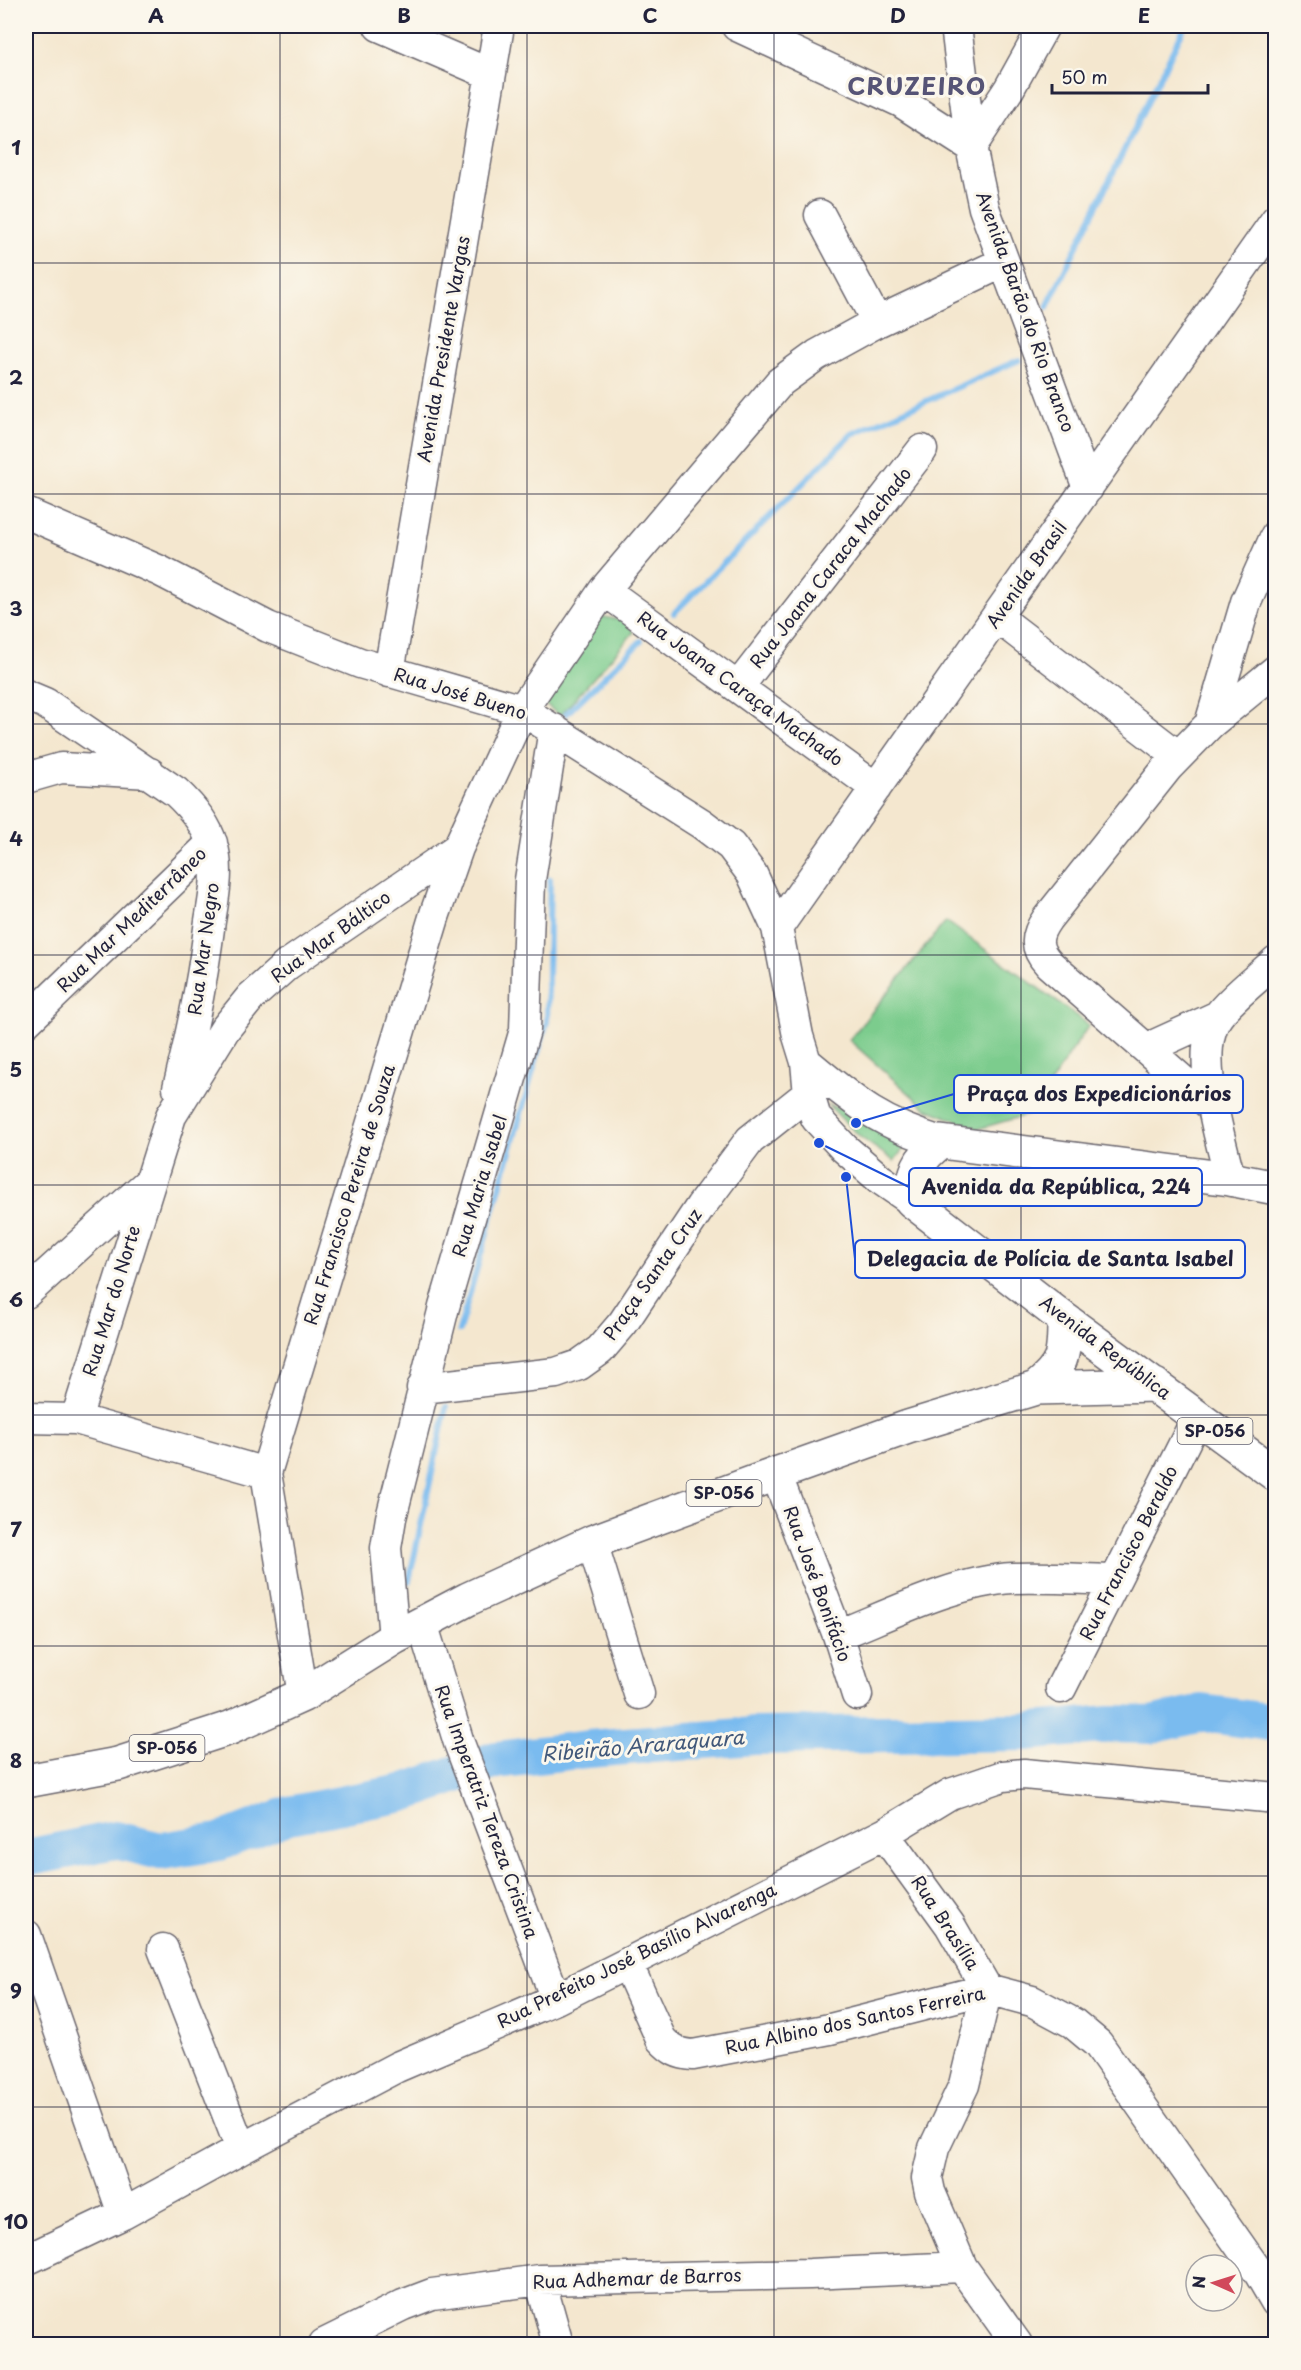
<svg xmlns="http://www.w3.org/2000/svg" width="1301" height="2370" font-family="'Playpen Sans',sans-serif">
	<rect width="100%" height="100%" fill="#fbf7ec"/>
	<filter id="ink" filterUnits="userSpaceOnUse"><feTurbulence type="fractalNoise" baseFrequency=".0167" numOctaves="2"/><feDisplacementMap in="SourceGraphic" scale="12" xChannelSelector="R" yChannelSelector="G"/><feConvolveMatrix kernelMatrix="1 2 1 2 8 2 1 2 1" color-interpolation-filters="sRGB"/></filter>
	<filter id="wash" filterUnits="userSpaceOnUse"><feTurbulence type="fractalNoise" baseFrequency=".008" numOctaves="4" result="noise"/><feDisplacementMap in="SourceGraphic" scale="24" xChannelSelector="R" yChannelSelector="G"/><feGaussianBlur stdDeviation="1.35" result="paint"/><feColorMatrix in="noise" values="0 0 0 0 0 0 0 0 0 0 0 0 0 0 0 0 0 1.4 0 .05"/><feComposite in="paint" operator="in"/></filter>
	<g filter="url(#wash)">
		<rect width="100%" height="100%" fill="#f4e7cf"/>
		<path fill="#7bcc8d" stroke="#4e7764" stroke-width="1.5" d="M604,617L625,621L634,632L560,716L539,699L595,622Z
			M946,921L1089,1025L1030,1114L978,1129L927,1109L849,1040Z
			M828,1105L844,1109L905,1147L894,1161L860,1137Z"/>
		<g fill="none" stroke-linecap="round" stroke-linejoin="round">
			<path stroke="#7abbef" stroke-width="6" d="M1047,307L1185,26
				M674,613L852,434L1019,360
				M566,714L641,641
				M459,1331L547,1022L550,879
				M409,1581L446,1407"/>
			<path stroke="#7abbef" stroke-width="38" d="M26,1858L115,1840L161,1851L219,1842L289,1815L403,1793L496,1760L588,1749L754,1736L1024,1732L1110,1724L1151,1725L1202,1713L1276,1723"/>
		</g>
	</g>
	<g filter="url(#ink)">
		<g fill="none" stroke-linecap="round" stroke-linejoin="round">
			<defs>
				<path id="minor" d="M379,26L490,74
					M737,26L901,102L971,147L1009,89L1044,26
					M956,26L971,147L984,208L1088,488
					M820,215L877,322
					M26,513L160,571L268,627L360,663L522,710L702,824L731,846L752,874L777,928L798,1036L806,1062L809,1095L816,1118L844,1148L880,1179L912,1201
					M604,590L876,788
					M997,617L1178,756
					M389,672L499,26
					M739,686L922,450
					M26,695L45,703L176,792C191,806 206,823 212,844C220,868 214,897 210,921C203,978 192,1033 178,1088
					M1210,724L1246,602L1276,535
					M26,778L61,768L150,773
					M777,928L1276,220
					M26,1022L212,843
					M1148,1048L1218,1016
					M810,1065C858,1105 881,1124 941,1142
					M1214,1108L1049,964C1034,948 1035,936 1047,919L1168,767L1210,724L1276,670
					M1230,1179C1221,1139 1192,1052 1218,1016C1232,997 1258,978 1276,961
					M26,1293L148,1183
					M422,1388L556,1373L579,1365L600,1350L623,1323L701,1206L750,1140L823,1082
					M26,1418L76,1419L266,1473
					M76,1419L171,1116L225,1029L251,997L287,965L458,848
					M776,1474L838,1635L857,1695
					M592,1542L639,1694
					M422,1623L459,1743L556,1999
					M838,1635C891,1614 956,1581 1013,1578C1047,1577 1081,1579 1115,1580
					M394,1638L386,1548L391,1518L444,1307L525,1030L530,880L554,729
					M1061,1688L1197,1418
					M303,1695L266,1473L435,914L458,848L522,710L604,590L780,382L817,355L877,322L1004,262
					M884,1834L950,1925L987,1989L964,2085L934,2148L927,2178L930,2192L962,2267L1017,2344
					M26,1935L123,2214
					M163,1949L241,2149
					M627,1963L661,2039C671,2050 678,2054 693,2055L830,2029L987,1989L1032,2001L1073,2023L1098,2044L1259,2273L1276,2302
					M26,2260L123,2214L241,2149L397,2067L556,1999L884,1834L950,1794L1003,1776L1024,1774L1276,1798
					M540,2280L558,2344
					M324,2344L403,2305L432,2294L540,2280L810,2274L962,2267"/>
				<path id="major" d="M1276,1188L1230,1179L941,1142C918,1158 913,1173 912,1201L1064,1319L1276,1475
					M1036,1388C1065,1365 1064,1354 1064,1319
					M26,1781L118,1764L230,1728L303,1695L394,1638L468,1599L592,1542L776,1474L908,1427L1036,1388L1155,1385"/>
			</defs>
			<use href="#minor" stroke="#6c676f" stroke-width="33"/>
			<use href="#major" stroke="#6c676f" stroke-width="36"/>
			<use href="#minor" stroke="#fff" stroke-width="30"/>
			<use href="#major" stroke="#fff" stroke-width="33"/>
		</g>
	</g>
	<path fill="none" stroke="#22223b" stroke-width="1.5" stroke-opacity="0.55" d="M280,26V2344M527,26V2344M774,26V2344M1021,26V2344M26,263H1276M26,494H1276M26,724H1276M26,955H1276M26,1185H1276M26,1415H1276M26,1646H1276M26,1876H1276M26,2107H1276"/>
	<g text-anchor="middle" stroke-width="6" stroke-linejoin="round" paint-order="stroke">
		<g fill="#fbf7ec" stroke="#636270" stroke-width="1.5">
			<rect x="1177.5" y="1418" width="75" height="26" rx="4.5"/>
			<rect x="686.5" y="1480" width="75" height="26" rx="4.5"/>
			<rect x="129.5" y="1735" width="75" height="26" rx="4.5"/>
		</g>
		<g font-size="16" font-weight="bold" fill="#22223b">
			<text x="1215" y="1437">SP-056</text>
			<text x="724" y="1499">SP-056</text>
			<text x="167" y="1754">SP-056</text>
		</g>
		<g font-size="18" fill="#22223b" stroke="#fbf7ec">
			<text transform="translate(1025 312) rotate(70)" y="6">Avenida Barão do Rio Branco</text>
			<text transform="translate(444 349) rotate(-80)" y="6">Avenida Presidente Vargas</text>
			<text transform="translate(831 568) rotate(-52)" y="6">Rua Joana Caraca Machado</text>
			<text transform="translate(1027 575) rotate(-55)" y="6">Avenida Brasil</text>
			<text transform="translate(740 689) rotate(36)" y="6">Rua Joana Caraça Machado</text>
			<text transform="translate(460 694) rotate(17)" y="6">Rua José Bueno</text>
			<text transform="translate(132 920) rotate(-44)" y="6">Rua Mar Mediterrâneo</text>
			<text transform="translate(331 937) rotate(-36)" y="6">Rua Mar Báltico</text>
			<text transform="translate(204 949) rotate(-82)" y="6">Rua Mar Negro</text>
			<text transform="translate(480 1186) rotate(-73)" y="6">Rua Maria Isabel</text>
			<text transform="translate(350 1195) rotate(-73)" y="6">Rua Francisco Pereira de Souza</text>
			<text transform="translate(653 1275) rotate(-55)" y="6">Praça Santa Cruz</text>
			<text transform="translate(112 1301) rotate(-73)" y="6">Rua Mar do Norte</text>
			<text transform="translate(1105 1348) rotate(37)" y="6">Avenida República</text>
			<text transform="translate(1129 1553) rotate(-63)" y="6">Rua Francisco Beraldo</text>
			<text transform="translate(817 1584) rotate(70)" y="6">Rua José Bonifácio</text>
			<text transform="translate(486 1812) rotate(70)" y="6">Rua Imperatriz Tereza Cristina</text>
			<text transform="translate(945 1923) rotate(57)" y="6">Rua Brasília</text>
			<text transform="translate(637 1956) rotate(-26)" y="6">Rua Prefeito José Basílio Alvarenga</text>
			<text transform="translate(855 2021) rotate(-12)" y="6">Rua Albino dos Santos Ferreira</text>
			<text transform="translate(637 2279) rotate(-2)" y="6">Rua Adhemar de Barros</text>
		</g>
		<g font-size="20" font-style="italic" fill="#41587a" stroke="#fbf7ec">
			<text transform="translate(643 1746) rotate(-5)" y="7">Ribeirão Araraquara</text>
		</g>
		<g font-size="24" font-weight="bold" letter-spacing="1.5" fill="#565476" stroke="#fbf7ec">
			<text x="917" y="95">CRUZEIRO</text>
		</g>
	</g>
	<path fill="none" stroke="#1d4ed8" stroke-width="2" d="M856 1123L954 1094M819 1143L909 1187M846 1177L855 1259"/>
	<g fill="#1d4ed8" stroke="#fbf7ec" stroke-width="2">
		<circle cx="856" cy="1123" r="6"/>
		<circle cx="819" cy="1143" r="6"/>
		<circle cx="846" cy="1177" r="6"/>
	</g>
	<g fill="#fbf7ec" stroke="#1d4ed8" stroke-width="2">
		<rect x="954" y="1075" width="289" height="38" rx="6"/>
		<rect x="909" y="1168" width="293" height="38" rx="6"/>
		<rect x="855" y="1240" width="390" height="38" rx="6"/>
	</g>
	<g font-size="20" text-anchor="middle" font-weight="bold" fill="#22223b">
		<text x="1099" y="1101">Praça dos Expedicionários</text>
		<text x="1056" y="1194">Avenida da República, 224</text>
		<text x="1050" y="1266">Delegacia de Polícia de Santa Isabel</text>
	</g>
	<rect width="1301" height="2370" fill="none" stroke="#fbf7ec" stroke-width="66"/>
	<g transform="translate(1214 2283) rotate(273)"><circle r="28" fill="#fbf7ec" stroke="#a4a2a5" stroke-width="1.5"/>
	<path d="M0-4.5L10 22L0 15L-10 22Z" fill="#d1495b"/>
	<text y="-9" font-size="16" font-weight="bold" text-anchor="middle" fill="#22223b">N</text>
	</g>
	<path d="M1052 84v9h156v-9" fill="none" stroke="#22223b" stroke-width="3"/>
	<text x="1061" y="84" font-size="18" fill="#22223b" stroke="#fbf7ec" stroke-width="4.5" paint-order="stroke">50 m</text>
	<rect x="33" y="33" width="1235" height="2304" fill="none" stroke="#22223b" stroke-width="2"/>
	<g font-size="20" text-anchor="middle" font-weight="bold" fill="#22223b">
		<text x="156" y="23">A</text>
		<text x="404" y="23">B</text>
		<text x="650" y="23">C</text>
		<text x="898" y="23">D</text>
		<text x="1144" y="23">E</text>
		<text x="16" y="155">1</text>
		<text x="16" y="385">2</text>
		<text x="16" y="616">3</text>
		<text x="16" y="846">4</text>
		<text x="16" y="1077">5</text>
		<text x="16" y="1307">6</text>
		<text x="16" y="1537">7</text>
		<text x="16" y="1768">8</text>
		<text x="16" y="1998">9</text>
		<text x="16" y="2229">10</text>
	</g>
</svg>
